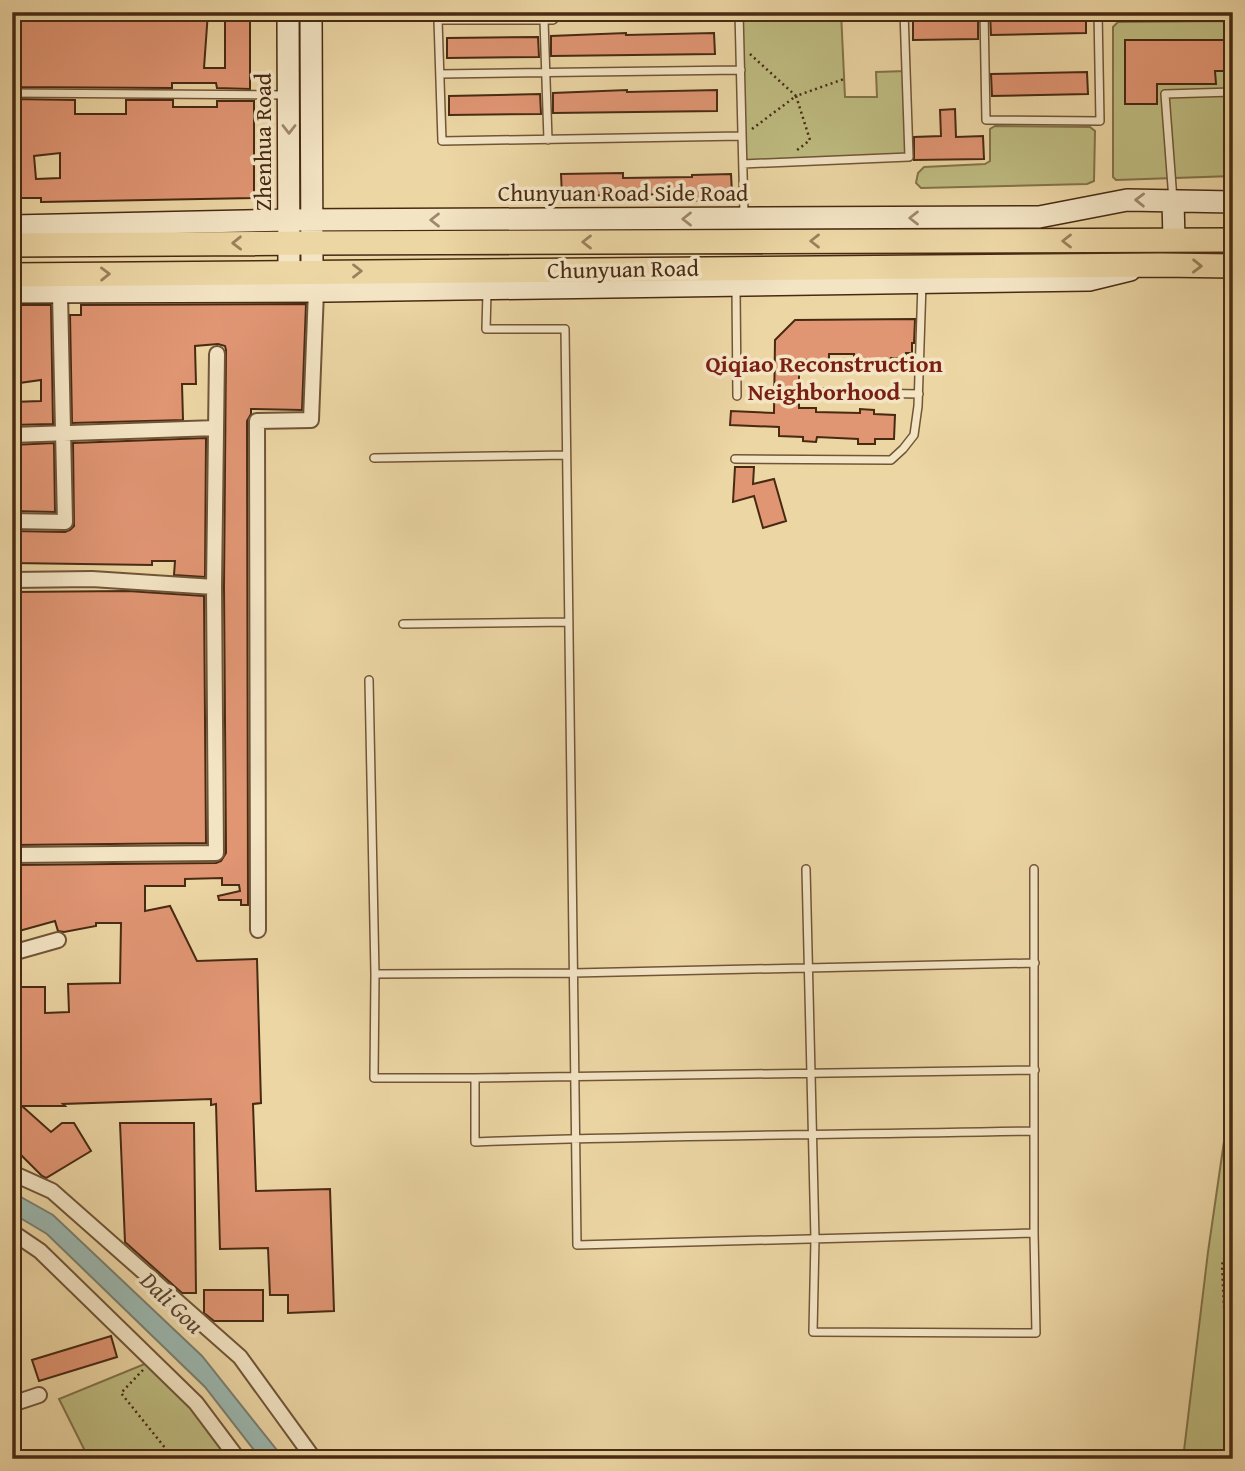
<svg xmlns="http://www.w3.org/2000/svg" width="1245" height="1471" font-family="'Gentium Book Plus',serif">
	<rect width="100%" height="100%" fill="#ecd6a4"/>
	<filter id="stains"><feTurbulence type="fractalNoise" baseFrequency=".00286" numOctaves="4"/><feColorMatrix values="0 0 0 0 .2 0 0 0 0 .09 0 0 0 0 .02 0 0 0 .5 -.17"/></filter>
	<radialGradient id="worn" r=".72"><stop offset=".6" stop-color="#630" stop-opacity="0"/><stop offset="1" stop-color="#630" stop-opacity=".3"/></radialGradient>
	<path fill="#bebc81" stroke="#83734a" stroke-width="2" d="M739,12H841L845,97H877L876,72L906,71L909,157L743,164Z
		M1233,21V176L1116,180L1113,177V27L1118,22Z
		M995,126L1090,127L1095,131L1094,181L1087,184L921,188L916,183L918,173L924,167L985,164L990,161V129Z
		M1233,1079V1459H1183L1208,1252Z
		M152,1361L239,1459H89L59,1399Z"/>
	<path fill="#9bb7af" stroke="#7a7f71" stroke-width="2" d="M12,1192L53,1215L202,1356L284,1459H261L205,1387L47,1234L12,1213Z"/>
	<path fill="#e09573" stroke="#482a13" stroke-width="2" fill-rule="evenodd" d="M12,12H208L204,68H225V12H250V89L217,88L216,83H172V88L12,87Z
		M1086,12V33L991,35L990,13Z
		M978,18V39L913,40V19Z
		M626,33V35L714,33L715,54L551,56V36Z
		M538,37L539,57L447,58V38Z
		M1125,40H1233V71H1215L1216,84H1157V104H1125Z
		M1087,72L1088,94L992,96L991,74Z
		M627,90V92L717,90V111L553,113V93Z
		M540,94L541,114L449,115V96Z
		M12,99L75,100V114H126V100H173V107H217V101H254V198L41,202V198H12ZM60,153V178L36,179L34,156Z
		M955,109L956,137L983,136L984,159L914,160V137L941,136L940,110Z
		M623,173V178L692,177V175L731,174L732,193H717V200L676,201V194L562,196L561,174Z
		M306,304L302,410L251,409V414L247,421L248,905H241V900H219L218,896L240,891L239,885H222V878L185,879V886H145V911L170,906L197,961L257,959L261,1103L253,1104L256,1191L330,1189L334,1311L288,1313V1295H270L268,1248L220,1249L216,1104L211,1105V1099L63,1104L65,1106H22L51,1132L62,1123H74L91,1151L46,1178L42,1176L22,1156L17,1158L12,1153V987H45V1013L69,1012L68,984L120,983L121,923H96V926L64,932L58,931L55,921L12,933V865L216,863L221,861L226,853L224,587L226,350L225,346L218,344L195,346L196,384H182L183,420L72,423L70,315H81V305Z
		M12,305H51L53,424L12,425V402L41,401V380L12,384Z
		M915,319L914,343H912V353H906V358H891V367H874V359H854V354H829V360H799V408H816V412L860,413V409L874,410V414L895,415L894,439H875V444H858V439L817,437L816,442L803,441V437L779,436V427L730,425L731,411L774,413L775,340L795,320Z
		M206,438L205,577L174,575L175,561H152V565L12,563V531L65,532L70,530L74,526L73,443Z
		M54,443L55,512L12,511V445Z
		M735,467H754L753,484L774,479L786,521L763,528L754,496L733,502Z
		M128,591L204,596L206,843L12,845V592Z
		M120,1123H194L196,1293H182L125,1242Z
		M204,1290H263V1321H214L204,1313Z
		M111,1336L117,1357L39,1381L32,1360Z"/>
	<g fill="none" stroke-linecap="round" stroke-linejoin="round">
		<defs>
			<path id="lane" d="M561,12L553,20H438L442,141L742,136
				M739,12L744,214
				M984,12L986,120L1100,121L1098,12
				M544,20L548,140
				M440,74L741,70
				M12,93L285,95
				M743,164L909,157L904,12
				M1173,200L1165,94L1233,92
				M736,289L737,396
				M487,292L486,329H565L577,1245L1034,1233V869
				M810,392L919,394
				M374,458L566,455
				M735,459L891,460L903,449L914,435L918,406L922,283
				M403,624L569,622
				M369,680L375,974L374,1078H475V1142C661,1135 848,1135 1034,1131
				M806,869L815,1239L813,1332L1036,1333L1034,1233
				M375,974L573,973L1035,963
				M475,1078L1035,1070"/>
			<path id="street" d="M12,435L216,428
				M12,521L65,522L60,293
				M12,580L92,579L214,587
				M12,855L216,853L214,587L217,354
				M258,930L257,421L311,420L316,291
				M12,953L58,940
				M12,1173L52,1191L240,1357L314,1459
				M12,1232L40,1251L196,1403L238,1459
				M12,1404L39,1395"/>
			<path id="secondary" d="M288,12L289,272
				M311,12L312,271L316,290
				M1173,201L1174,240
				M12,226L290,220L1039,217L1127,200L1233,202
				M12,292L327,291L1089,280L1130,270"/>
			<path id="primary" d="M12,245L313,243L1233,240
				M12,275L1161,265L1233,266"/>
		</defs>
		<use href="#lane" stroke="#715537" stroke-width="10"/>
		<use href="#street" stroke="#715537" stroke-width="18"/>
		<use href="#secondary" stroke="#482a13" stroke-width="24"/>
		<use href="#primary" stroke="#482a13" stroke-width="26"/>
		<path stroke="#482a13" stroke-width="2.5" stroke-dasharray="2 3.5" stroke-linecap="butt" d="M750,54L796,96L844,79
			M752,129L796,96L810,140L796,151
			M1233,1231L1222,1265L1224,1307L1233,1344
			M143,1370L121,1393L174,1459
			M1220,1459L1230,1434L1233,1389"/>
		<use href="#lane" stroke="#f3e4c4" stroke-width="7"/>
		<use href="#street" stroke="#f3e4c4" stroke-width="14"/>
		<use href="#secondary" stroke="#f3e4c4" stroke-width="21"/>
		<use href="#primary" stroke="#ecd6a4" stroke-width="23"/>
	</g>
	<defs><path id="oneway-chevron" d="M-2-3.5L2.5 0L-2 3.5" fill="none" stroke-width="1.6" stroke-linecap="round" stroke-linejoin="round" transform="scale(1.75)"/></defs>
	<g stroke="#9e876c">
		<use href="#oneway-chevron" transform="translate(289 129) rotate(90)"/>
		<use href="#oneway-chevron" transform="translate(1140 200) rotate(-179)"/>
		<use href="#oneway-chevron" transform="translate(914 218) rotate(180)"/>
		<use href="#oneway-chevron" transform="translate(687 219) rotate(180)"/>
		<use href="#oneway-chevron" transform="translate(435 220) rotate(180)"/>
	</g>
	<g stroke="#9a805c">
		<use href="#oneway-chevron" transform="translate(815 241) rotate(180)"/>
		<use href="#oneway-chevron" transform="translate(1067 241) rotate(180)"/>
		<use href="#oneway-chevron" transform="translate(587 242) rotate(180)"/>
		<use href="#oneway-chevron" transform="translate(237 243) rotate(179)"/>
		<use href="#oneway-chevron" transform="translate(1197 266) rotate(1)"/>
		<use href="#oneway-chevron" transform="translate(357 271)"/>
		<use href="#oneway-chevron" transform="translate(105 274) rotate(-1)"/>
	</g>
	<g text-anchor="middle" stroke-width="7" stroke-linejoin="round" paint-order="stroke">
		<g font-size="23" fill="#482a13" stroke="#f3e4c4">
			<text transform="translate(263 142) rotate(-90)" y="8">Zhenhua Road</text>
			<text x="623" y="201">Chunyuan Road Side Road</text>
			<text transform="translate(623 269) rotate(-1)" y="8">Chunyuan Road</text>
		</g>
		<g font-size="24" font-weight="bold" fill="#7a1f14" stroke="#f3e4c4">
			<text x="824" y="372">Qiqiao Reconstruction<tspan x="824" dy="28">Neighborhood</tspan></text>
		</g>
		<g font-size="24" font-style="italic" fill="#594632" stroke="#f3e4c4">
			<text transform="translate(172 1303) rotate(44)" y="8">Dali Gou</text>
		</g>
	</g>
	<rect width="1245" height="1471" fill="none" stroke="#ecd6a4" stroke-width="42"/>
	<rect x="14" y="14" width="1217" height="1443" fill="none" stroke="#482a13" stroke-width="3.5"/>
	<rect x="21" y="21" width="1203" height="1429" fill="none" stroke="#482a13" stroke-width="2"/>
	<rect width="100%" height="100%" filter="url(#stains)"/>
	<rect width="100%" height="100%" fill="url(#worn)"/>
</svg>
